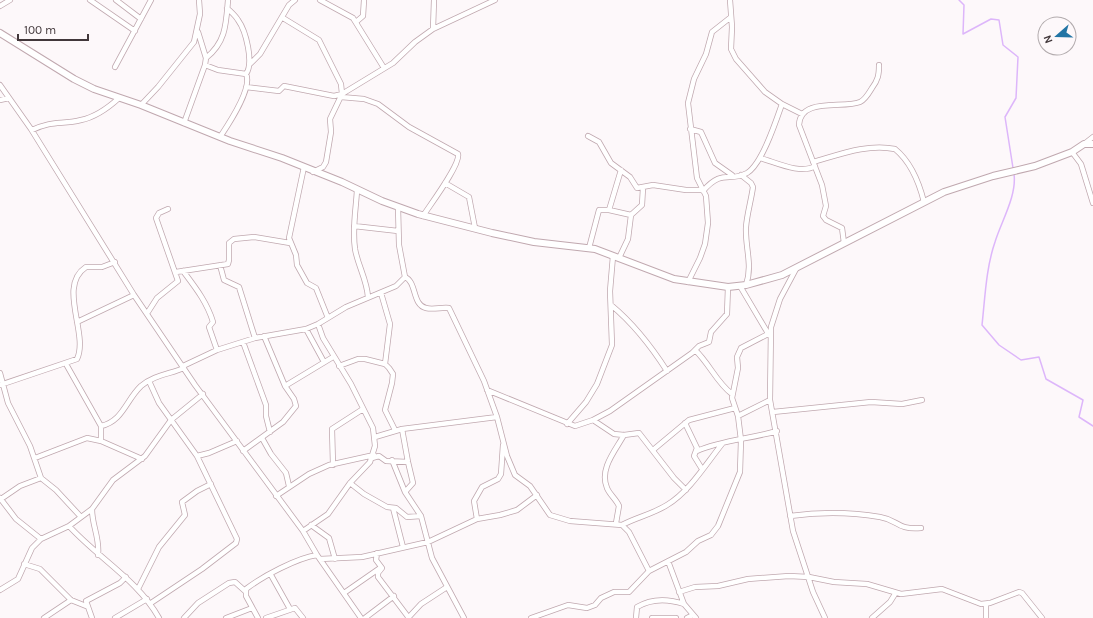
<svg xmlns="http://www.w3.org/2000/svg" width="1093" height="618" font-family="Karla,sans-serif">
	<rect width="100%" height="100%" fill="#fdf8fa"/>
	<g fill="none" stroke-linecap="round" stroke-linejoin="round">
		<path stroke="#ddb6fa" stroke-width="1.5" d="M959,0L964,5L963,34L991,19L999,20L1003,45L1018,57L1016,98L1005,117L1013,168
			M1014,174C1017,196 1001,222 995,242C986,268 985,298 982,325L999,345L1021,360L1039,357L1046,379L1083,400L1079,417L1093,426"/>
		<defs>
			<path id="minor" d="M90,0L135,31
				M116,0L141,19
				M320,0L353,18L384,68
				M730,0L732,27L731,49L736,59L765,92L782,104L802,114
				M0,6L10,0
				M227,8C231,12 235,15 238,20C246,31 254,63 246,74
				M356,22L363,16L364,0
				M433,29L434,0
				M206,58C226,42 226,24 228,0
				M250,64L260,54L289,5L295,0
				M205,65L218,70L246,74C253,88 228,125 220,137
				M115,67L151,0
				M0,85L31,129L134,295L195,385L303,531L317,555L361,618
				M246,87L279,91L284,86L334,96L342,94L341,84L319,40L283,18
				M341,97L364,99L378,104L409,127L458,154C461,164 430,205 423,216
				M0,100L9,98
				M141,105L158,87L194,42L200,14L199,0
				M184,123L205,65L206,58L198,32
				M690,129L701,132L715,163L732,175
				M32,130C53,120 61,125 81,120C96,117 108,108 119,98
				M588,136L599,142L611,163L630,177L637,188L653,185L686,190H703
				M1084,144L1093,137
				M1072,152L1081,164L1093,203
				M760,158C775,162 801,175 815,166
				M813,162C838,155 868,143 895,149C911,162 919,182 924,202
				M304,167L289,238L296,255L297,265L307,283L316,288L328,318
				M313,172L323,167L326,162L331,132L330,119L342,94L393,63L415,42L433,29L495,0
				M741,175L751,183L753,187C751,201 747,214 746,227C745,248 753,265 746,285
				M445,183L469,197L475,228
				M357,190C356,209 352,229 355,249C358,266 367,280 368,297
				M703,191C723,168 729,183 747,173C762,164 776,121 782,104
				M609,210L621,170
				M354,226L398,231
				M844,243L842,228L826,220L823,216L826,206L822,185L799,125C800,97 843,109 860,102C865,100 869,93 872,88C878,80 879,75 879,65
				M589,248L599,210H609L631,215
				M619,258L628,239L631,215L642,205L643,188
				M220,265L224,280L239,287L255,338
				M796,269L780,299L771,327L770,400L793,531L813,592L825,618
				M183,271C195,287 207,302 213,322L209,327L217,350
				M176,272L228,264L229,260V243L234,239L254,237L290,243
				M405,277C417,282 412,305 426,308C433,310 442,307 449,308L484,381L497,417L507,456L515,475L530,486L550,515L570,521L622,525L629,532L649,571
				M688,282L700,258L705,244L708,223L706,196L697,178L688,103L694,79L706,54L712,32L731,17
				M740,286L769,335
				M381,293L390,324L385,364
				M611,305C634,324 651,346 667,371
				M148,312L157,298L178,281L156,218L159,213L168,209
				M77,322L134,295
				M306,329L324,362
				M243,342L266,405V416L270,432
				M695,350C709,363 717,383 732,394
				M66,364L101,426V441
				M183,366L217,350L255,338L306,329L318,324L346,307L396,286L405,277L399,245L398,207
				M339,366L358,359H365L385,364L389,368L393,374L392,383L385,410L395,430
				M0,373L8,403L30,446L41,478
				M149,381L159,403L197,456L209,453L237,441
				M0,385L77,359C89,334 57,286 86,267H102L115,262
				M285,386L333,357
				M487,390L575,426L593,420L614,434L624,435L639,433L674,478L686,490
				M773,412L871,402L902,404L922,400
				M738,416L770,400
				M593,420L610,411L692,353L699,346L709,342L711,332L727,314L728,287
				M685,423L697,448L694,456L702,469
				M567,424L586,402L597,384L612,345L610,291L613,256
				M101,426C123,421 126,400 141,386C154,375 170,374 184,368
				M402,429L408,462L413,483L405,492
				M375,437L402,429L497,417
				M262,438L271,454L286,473L289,486
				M653,450L689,420L735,408
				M243,451L283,422L296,406L294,399L285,386L264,336
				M697,451C722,440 750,439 777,431
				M35,458L87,438L101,441L142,459
				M372,458L379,456L386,461L408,462
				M392,460L405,492L421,516L432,558L464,618
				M333,465L332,429L363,409
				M350,483L364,494L387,507L396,508L407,517L421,516
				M276,496L309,474L329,465L374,455
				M0,498L16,519L41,539
				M1,499L20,486L41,478L56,490L81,517
				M393,508L403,547
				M92,509C92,526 100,538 98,555
				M790,516C820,512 850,512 880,517C899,520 896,530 921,528
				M477,519L474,501L482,487L498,479L501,474L503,445
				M616,523L619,506C616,499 610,495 607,488C599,469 615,451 624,435
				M311,525L329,538L335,559
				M622,525C637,517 653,514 667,505C689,492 706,464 722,444
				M69,526C98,558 138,580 159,618
				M303,531L328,514L350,483L370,462L375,446L373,428L351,384L323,338L318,324
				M377,553L376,560L382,568L378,573V577L409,618
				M320,559L362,557L428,542L477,519L500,515L517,510L537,495
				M668,561L684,604L696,618
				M24,564L40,569L71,600L86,606
				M271,575L290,609
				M138,589L159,547L185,515L182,502L197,491L211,484
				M0,590L18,579L32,548L41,539L69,526L92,509L113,480L145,456L171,420L203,394
				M679,592L695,587L718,586L748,579L789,576L809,577L834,582L867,584L901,594L942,589L981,604L990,603L1019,592L1022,593L1042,618
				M344,593L380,568
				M151,603L202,569L236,543L237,539L197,456
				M44,618L71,600
				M92,618L86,601L120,583L126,577
				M115,618L147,599
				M184,618L198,603L229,583L235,582L245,591
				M226,618L252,608
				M258,618L246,596V589C263,576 297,558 317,555
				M266,618L295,608L303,618
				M365,618L394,596
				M408,618L421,604L447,587
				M531,618L568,605L587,608L595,605L601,598L614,592H629L649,571L686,552L698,541L711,535L718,526L740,472L741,440L738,416L732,398L738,368L737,357L741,348L768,334
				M636,618L637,607C652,598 669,599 684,604
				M652,618H676
				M687,618L693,615
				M872,618L890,602L895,594
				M986,618V604"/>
			<path id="tertiary" d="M0,33L74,79L94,89L141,105L230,141L282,158L342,182L382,201L418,214L492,233L534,242L595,249L674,279L728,287L746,285L782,275L944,192L993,176L1035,166L1072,152L1084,144H1093"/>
		</defs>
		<use href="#minor" stroke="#c0a8af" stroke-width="6"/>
		<use href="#tertiary" stroke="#c0a8af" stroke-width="8"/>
		<use href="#minor" stroke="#fff" stroke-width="4.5"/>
		<use href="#tertiary" stroke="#fff" stroke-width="6"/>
	</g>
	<g transform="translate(1057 36) rotate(250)"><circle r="19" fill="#fdf8fa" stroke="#b2abad"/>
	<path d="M0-3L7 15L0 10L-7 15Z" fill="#2275a5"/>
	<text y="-6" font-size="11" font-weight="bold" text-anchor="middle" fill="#41373a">N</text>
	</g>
	<path d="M18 34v6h70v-6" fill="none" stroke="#41373a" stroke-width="2"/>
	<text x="24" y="34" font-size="12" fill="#41373a" stroke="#fdf8fa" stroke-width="3" paint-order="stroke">100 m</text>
</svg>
